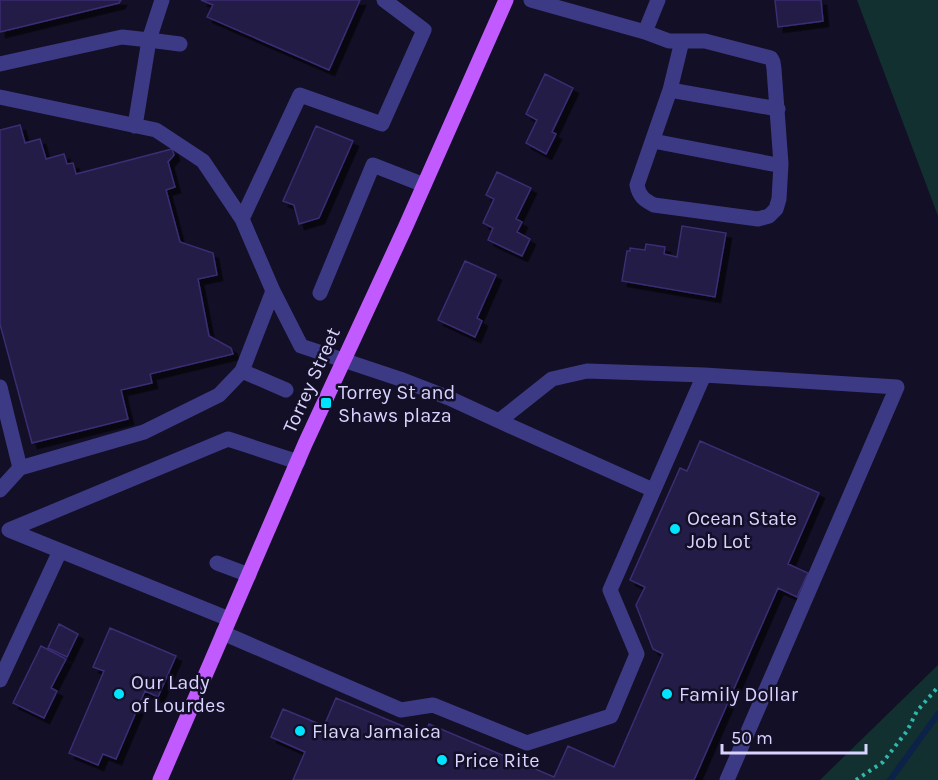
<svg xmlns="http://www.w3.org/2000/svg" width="938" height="780" font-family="Karla,sans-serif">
	<defs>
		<filter id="shadow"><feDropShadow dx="5.5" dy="5.5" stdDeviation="0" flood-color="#0009"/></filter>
	</defs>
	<rect width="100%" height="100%" fill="#130f26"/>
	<path fill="#12302f" d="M857,0H938V216Z
		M938,665V780H820Z"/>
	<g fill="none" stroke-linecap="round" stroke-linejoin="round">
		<path stroke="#0c2248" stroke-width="6" d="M890,780L938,714"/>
	</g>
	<path fill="#241b47" stroke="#3b2d73" stroke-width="1.5" filter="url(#shadow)" d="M0,0H121L119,3L0,32Z
		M201,0H360L329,70L207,17L213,5Z
		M775,0H821L823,21L778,27Z
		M545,74L573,88L552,132L556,134L546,154L526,143L537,120L526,114Z
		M20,125L25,143L40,139L46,159L64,154L67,164L73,163L76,174L172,149L174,155L168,162L175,187L166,190L180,242L213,253L217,275L198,279L209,336L231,348L233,354L150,374L152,383L121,390L128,419L32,443L0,324V130Z
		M316,126L353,141L319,218L299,224L294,205L283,201Z
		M497,172L531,188L516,219L522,222L517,232L530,239L522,256L488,240L493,228L483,223L494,199L486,195Z
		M682,226L726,233L715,297L622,281L627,251H630V248L645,250L646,244L665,247L664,254L677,257Z
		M465,261L496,275L477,318L482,321L475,337L438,320Z
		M700,441L819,493L788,564L808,573L797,597L778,588L694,780H293L305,752L271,737L283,709L324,726L336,698L424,735L429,724L554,777L568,746L614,767L663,654L653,649L636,605L645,587L630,580L680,468L687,471Z
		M59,624L78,634L67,657L48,648Z
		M110,628L176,656L158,697L145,691L116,759L103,754L98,765L69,753L104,671L93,667Z
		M41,646L66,659L51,688L57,691L44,718L13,703Z"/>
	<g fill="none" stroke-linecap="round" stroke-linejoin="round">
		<path stroke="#2fb8b0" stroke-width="4" stroke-dasharray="3 4.5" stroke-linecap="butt" d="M856,780L883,762L907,731L917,711L938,687"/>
		<path stroke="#3d3a85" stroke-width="15" d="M531,0L645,32L669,41H705L771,58L773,62L774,69L781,164L779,199L776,209L769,216L758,219L654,205C644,200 639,196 637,185L670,90L682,41
			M645,32L658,0
			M0,64L122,37L149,40L162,0
			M670,90L778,109
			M0,97L156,130L203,161L242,219L273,291L301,346L400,379L449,398L499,421L552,379L587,371L704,375L610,590L637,654L611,716L527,743L433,705L401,710L223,633
			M135,126L149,40L180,44
			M653,141L772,164H781
			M242,219L300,95L382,124L424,30L384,0
			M320,293L373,165L424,185
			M242,371L286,390
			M704,375L897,387L727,780
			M0,387L20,468
			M499,421L653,490
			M0,490L20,468L144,432L219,395L242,371L273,291
			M217,563L249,575
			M229,619L9,530L228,439L298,462
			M0,680L60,551"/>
		<path stroke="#c25bff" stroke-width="15" d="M160,780L305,444L405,228L506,0"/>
	</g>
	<g fill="#00e5ff" stroke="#130f26" stroke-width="2">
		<rect x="320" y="397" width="12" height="12" rx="3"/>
		<circle cx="675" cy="529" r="6"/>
		<circle cx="119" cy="694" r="6"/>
		<circle cx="667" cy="694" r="6"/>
		<circle cx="300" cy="731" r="6"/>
		<circle cx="442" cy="760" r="6"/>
	</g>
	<g text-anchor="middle" stroke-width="5" stroke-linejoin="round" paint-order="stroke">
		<g font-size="20" fill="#d9d4ff" stroke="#130f26">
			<text transform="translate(311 380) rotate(-66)" y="7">Torrey Street</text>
		</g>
		<g font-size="20" fill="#d9d4ff" stroke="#130f26" text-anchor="start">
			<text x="338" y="399">Torrey St and<tspan x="338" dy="23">Shaws plaza</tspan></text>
			<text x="687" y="525">Ocean State<tspan x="687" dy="23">Job Lot</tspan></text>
			<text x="131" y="689">Our Lady<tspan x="131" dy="23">of Lourdes</tspan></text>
			<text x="679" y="701">Family Dollar</text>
			<text x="312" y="738">Flava Jamaica</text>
			<text x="454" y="767">Price Rite</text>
		</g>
	</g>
	<path d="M722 744v9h144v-9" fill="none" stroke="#d9d4ff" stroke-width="3"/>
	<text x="731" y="744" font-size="18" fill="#d9d4ff" stroke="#130f26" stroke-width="4.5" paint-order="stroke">50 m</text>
</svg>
